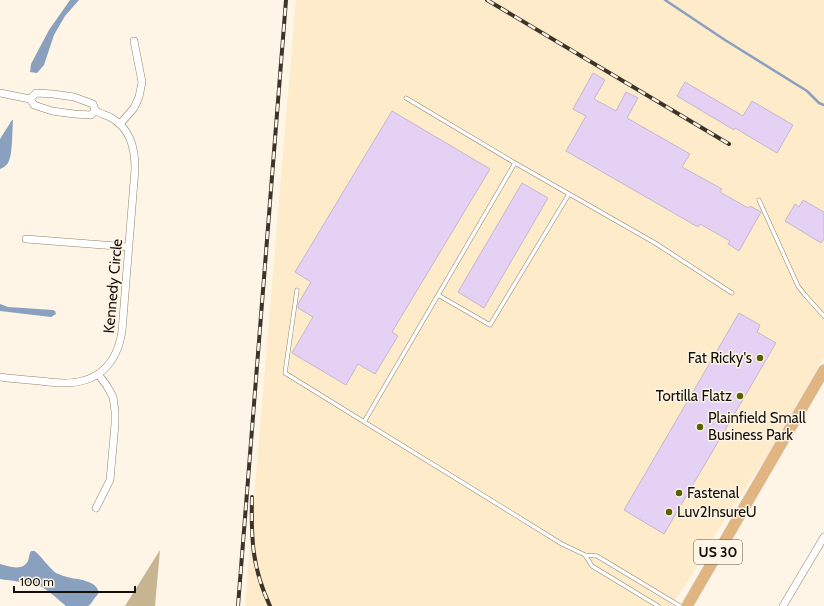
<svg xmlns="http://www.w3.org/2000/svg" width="824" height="606" font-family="Cabin,sans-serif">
	<rect width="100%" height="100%" fill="#fef5e6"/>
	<path fill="#fdebca" d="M296,0H824V357L802,396L768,454L717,532L688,581L671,606H245Z"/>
	<path fill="#c7b491" d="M160,550L155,606H125Z"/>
	<path fill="#89a0bf" d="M70,0H79L65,16L54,35L44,65L37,73L30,72L31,64L49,30Z
		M12,120H13C12,131 13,155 8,163C6,166 3,168 0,169V139Z
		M0,304L8,307L53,310L55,311L56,314L51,317L0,311Z
		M31,551C32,551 33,551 34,551C38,552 50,569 56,573C61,575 66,577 71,578C78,579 101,582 98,594C97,596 95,597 94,599C92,602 91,604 88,606H66C57,599 49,590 38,585C28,582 11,581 0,579V564C9,566 22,572 28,561C29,558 29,554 31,551Z"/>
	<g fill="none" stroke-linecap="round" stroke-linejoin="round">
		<path stroke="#89a0bf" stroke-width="2.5" d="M665,0L725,40L807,91L819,103L824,105"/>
	</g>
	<path fill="#e5d1f4" stroke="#c5b7cf" d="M593,73L605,80L594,99L616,111L626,92L638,98L627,118L690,154L682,167L722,189L720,192L748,208L750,206L761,212L739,251L728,244L730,241L700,224L698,227L566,151L586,116L573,109Z
		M685,82L743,116L752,101L793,125L777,153L735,128L734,130L677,96Z
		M392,111L490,169L392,332L398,336L375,374L358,364L346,385L292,353L313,317L298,308V304L311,282L295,272Z
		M522,183L548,198L484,308L458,292Z
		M803,200L824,212V239L821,243L785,221L795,204L799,207Z
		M739,313L760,325L757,332L776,343L664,534L624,510Z"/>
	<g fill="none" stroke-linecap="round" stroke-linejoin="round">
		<defs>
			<path id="lane" d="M406,98L515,163L655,243L732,293
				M759,200L798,286L805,295L824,316
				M297,290L285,373L562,544L585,555L597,556L680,606
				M438,295L490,325L569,194
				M364,422L515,163
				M585,555L592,566L658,606"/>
			<path id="street" d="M0,93L30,99L34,105L52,111L74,114L91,115L96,110
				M120,124L134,108L139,97L142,82L134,41
				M26,239L129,247
				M0,377C13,379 27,380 40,381C48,382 56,383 64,383C98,383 117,364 122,331L135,169C135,147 130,128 110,117C106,115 98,113 95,110C94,108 94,106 93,104L74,97L53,94L36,93L30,99
				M96,508L110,480L115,424V411L113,397L107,386L98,374
				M783,606L824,537"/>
			<path id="primary" d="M687,606L824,370"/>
		</defs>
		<use href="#lane" stroke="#90836c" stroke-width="4.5"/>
		<use href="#street" stroke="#90836c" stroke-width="8"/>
		<use href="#primary" stroke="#dad9d7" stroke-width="12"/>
		<use href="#lane" stroke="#fff" stroke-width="3.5"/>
		<use href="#street" stroke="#fff" stroke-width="7"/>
		<use href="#primary" stroke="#e0b582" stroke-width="11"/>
		<defs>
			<path id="rail" d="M487,0L729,144
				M252,497C251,538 252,568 270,606
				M238,606L286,0"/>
		</defs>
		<use href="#rail" stroke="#3a342a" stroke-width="4"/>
		<use href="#rail" stroke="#fef5e6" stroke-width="2.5" stroke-dasharray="8" stroke-linecap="butt"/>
	</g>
	<g fill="#576100" stroke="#fef5e6" stroke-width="1.5">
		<circle cx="760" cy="358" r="4"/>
		<circle cx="740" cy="396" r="4"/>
		<circle cx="700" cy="427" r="4"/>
		<circle cx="679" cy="493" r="4"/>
		<circle cx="669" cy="512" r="4"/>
	</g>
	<g text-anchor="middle" stroke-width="3" stroke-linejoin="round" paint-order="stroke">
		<rect fill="#fef5e6" stroke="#5b554a" stroke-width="1" x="694" y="540" width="48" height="24" rx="3"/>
		<g font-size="14" font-weight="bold" fill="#151007">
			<text x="718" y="557">US 30</text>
		</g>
		<g font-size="15" fill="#151007" stroke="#fef5e6">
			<text transform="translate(113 286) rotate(-85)" y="5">Kennedy Circle</text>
		</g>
		<g font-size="15" fill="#151007" stroke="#fef5e6" text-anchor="start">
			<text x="752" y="363" text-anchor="end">Fat Ricky's</text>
			<text x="732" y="401" text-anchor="end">Tortilla Flatz</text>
			<text x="708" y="423">Plainfield Small<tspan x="708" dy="17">Business Park</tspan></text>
			<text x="687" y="498">Fastenal</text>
			<text x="677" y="517">Luv2InsureU</text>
		</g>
	</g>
	<path d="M14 586v6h121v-6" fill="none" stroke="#151007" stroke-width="2"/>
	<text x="20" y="586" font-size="12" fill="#151007" stroke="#fef5e6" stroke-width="3" paint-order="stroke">100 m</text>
</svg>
